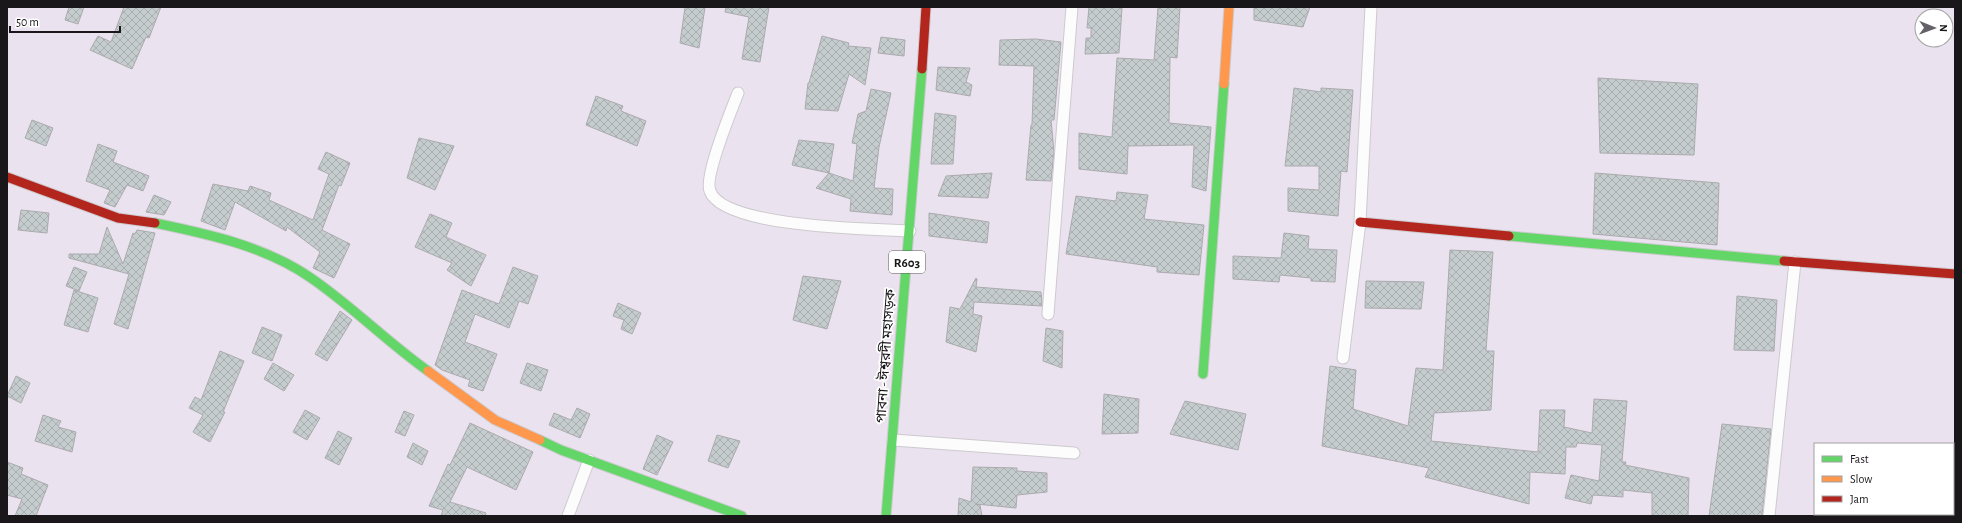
<svg xmlns="http://www.w3.org/2000/svg" width="1962" height="523" font-family="'Alegreya Sans','Noto Sans Bengali',sans-serif">
	<defs>
		<pattern id="building-cross-hatch" width="8" height="8" patternUnits="userSpaceOnUse"><rect width="8" height="8" fill="#c5ccce"/><path d="M0 0l8 8M0 8l8-8" fill="none" stroke="#a9aeb0"/></pattern>
	</defs>
	<rect width="100%" height="100%" fill="#f1eef4"/>
	<path fill="#eae2ef" fill-rule="evenodd" d="M7,7H1955V516H7ZM1922,16H1946V40H1922ZM1815,444H1953V514H1815Z"/>
	<path fill="url(#building-cross-hatch)" stroke="#ababae" d="M69,7H84L78,24L65,20Z
		M124,7H161L149,38L146,37L132,69L90,50L98,36L111,42Z
		M685,7H705L699,48L680,43Z
		M726,7H769L760,62L742,59L749,17L725,12Z
		M1089,7H1122L1119,53L1085,54L1086,38H1091V28H1087Z
		M1158,7H1180L1177,58L1170,57L1169,123L1211,127L1206,191L1192,187L1194,145L1128,146L1127,174L1079,169V133L1112,137L1117,58L1154,60Z
		M1254,7H1310L1303,27L1254,20Z
		M822,36L849,43L848,46L871,48L865,85L849,74L838,111L805,109L808,83H809Z
		M881,37L905,40L904,56L878,53Z
		M1036,39L1061,42L1054,120H1051L1054,152L1051,181L1026,180L1031,125H1032L1034,66L999,65L1000,40Z
		M938,67L970,68L966,82L972,85L970,96L936,90Z
		M1598,78L1698,84L1694,155L1600,153Z
		M1294,88L1321,92V88L1353,90L1347,172L1341,171L1338,216L1288,211V188L1319,190V166H1285Z
		M871,89L891,93L879,147L874,188L893,189L892,215L850,211L851,199L816,188L829,173L853,181L857,144L852,143L858,114L866,111Z
		M596,96L623,106L621,111L646,121L637,146L586,125Z
		M935,113L956,116L953,164H931Z
		M32,120L53,128L46,146L25,138Z
		M419,138L454,146L435,190L407,178Z
		M799,140L834,144L829,173L792,165Z
		M98,144L117,151L113,162L149,176L143,191L127,185L115,207L104,203L110,190L86,181Z
		M326,152L350,163L341,186L339,185L322,230L350,244L334,278L313,268L320,252L287,227L286,231L235,202L225,230L201,221L213,184L248,191L250,186L271,193L269,200L313,220L329,174L318,169Z
		M992,173L988,198L938,196L946,176Z
		M1595,173L1719,183L1717,245L1593,234Z
		M1117,192L1148,195L1144,219L1204,225L1199,275L1157,272V267L1066,254L1076,196L1116,201Z
		M154,195L171,202L164,215L146,212Z
		M21,210L49,213L47,233L18,230Z
		M929,213L989,222L987,243L929,236Z
		M430,214L452,223L446,237L486,255L471,286L447,270L452,263L415,247Z
		M107,227L123,264L133,233L135,234L137,230L155,233L128,329L114,324L129,274L69,258V254H99Z
		M1284,233L1309,236L1308,249L1337,250L1335,282L1311,281V278L1280,275L1279,282L1233,279V256L1281,258Z
		M1450,250L1493,252L1486,351H1494L1491,410L1434,413L1431,441L1538,452L1540,410H1565L1564,427L1592,433L1594,399L1627,401L1622,462H1626L1625,465L1689,478L1688,516H1652V493L1623,490V497L1593,495L1591,504L1565,498L1571,475L1599,481L1602,445L1577,443L1576,447H1566L1565,474L1530,472L1529,504L1425,477L1429,468L1322,446L1330,366L1356,370L1353,409L1408,426L1416,368L1443,370Z
		M74,267L87,272L79,291L66,286Z
		M513,267L538,276L528,304L519,301L509,328L475,314L465,342L497,354L483,391L468,386L470,380L442,370L435,365L462,290L499,304Z
		M803,276L841,281L827,329L793,320Z
		M976,278L977,279L976,287L1041,292L1042,302V306L974,302L973,314L982,316L976,352L946,342L950,307L960,309Z
		M1366,281L1424,282L1421,309L1365,308Z
		M74,290L98,298L88,332L64,325Z
		M1737,296L1777,300L1774,351L1734,350Z
		M618,303L641,313L632,334L621,329L624,320L613,316Z
		M340,311L352,320L327,361L315,354Z
		M262,327L282,335L272,361L252,353Z
		M1046,328L1063,331L1062,368L1043,361Z
		M220,351L244,361L223,412H225L210,442L193,432L203,415L189,408L195,397L201,400Z
		M273,363L294,375L284,391L264,379Z
		M527,363L548,370L541,391L520,383Z
		M16,376L30,383L21,403L7,396Z
		M1104,394L1139,399L1138,433L1102,434Z
		M1185,401L1246,414L1238,450L1170,434Z
		M577,408L590,414L580,438L549,425L554,413L571,420Z
		M305,410L320,418L307,440L293,432Z
		M404,411L414,415L405,436L395,432Z
		M43,415L61,421L58,427L76,432L72,452L35,441Z
		M470,423L533,452L516,490L467,467L450,502L486,513L485,516H441L443,510L429,506L448,464L450,465Z
		M1722,424L1771,429L1762,516H1709Z
		M338,431L352,438L339,465L325,458Z
		M657,435L673,442L657,475L643,469Z
		M717,435L740,441L728,468L708,461Z
		M413,443L428,451L422,465L407,457Z
		M7,462L23,468L21,474L48,485L36,516H15L22,499L7,495Z
		M973,467L1017,468V471L1047,473V492L1017,495L1016,508L976,504L980,505L982,516H958L959,498L971,502Z"/>
	<g fill="none" stroke-linecap="round" stroke-linejoin="round">
		<defs>
			<path id="street" d="M738,93C731,111 704,177 710,191C723,228 874,229 910,231
				M1048,314L1072,7
				M1343,358L1360,222L1371,7
				M893,440L1074,453
				M568,516L589,460
				M1769,516L1795,262"/>
			<path id="fast" d="M155,223C208,234 265,246 311,278C352,306 387,342 428,371
				M1509,236L1784,261
				M1203,374L1224,84
				M540,440L561,450L742,516
				M886,516C897,367 911,218 922,69"/>
			<path id="slow" d="M1224,84L1229,7
				M428,371L495,420L540,440"/>
			<path id="jam" d="M922,69L926,7
				M7,177L118,218L155,223
				M1360,222L1509,236
				M1784,261L1955,274"/>
		</defs>
		<use href="#street" stroke="#cdcace" stroke-width="13"/>
		<use href="#fast" stroke="#cdcace" stroke-width="11"/>
		<use href="#slow" stroke="#cdcace" stroke-width="11"/>
		<use href="#jam" stroke="#cdcace" stroke-width="11"/>
		<use href="#street" stroke="#fdfcfd" stroke-width="11"/>
		<use href="#fast" stroke="#63d668" stroke-width="9"/>
		<use href="#slow" stroke="#ff974d" stroke-width="9"/>
		<use href="#jam" stroke="#b3261e" stroke-width="9"/>
	</g>
	<g text-anchor="middle" stroke-width="3.5" stroke-linejoin="round" paint-order="stroke">
		<rect fill="#fff" stroke="#5f5d5f" stroke-width="1" x="889" y="251" width="36" height="22" rx="3"/>
		<g font-size="13" font-weight="bold" fill="#1a171b">
			<text x="907" y="267">R603</text>
		</g>
		<g font-size="14" fill="#1a171b" stroke="#fff">
			<text transform="translate(885 356) rotate(-86)" y="5">পাবনা - ঈশ্বরদী মহাসড়ক</text>
		</g>
	</g>
	<rect width="1962" height="523" fill="none" stroke="#1a171b" stroke-width="16"/>
	<rect x="1814" y="443" width="140" height="72" fill="#ffffff" stroke="#a3a2a4"/>
	<rect x="1822" y="456" width="20" height="6" fill="#63d668" stroke="#a3a2a4"/>
	<text x="1850" y="463" font-size="12" fill="#1a171b">Fast</text>
	<rect x="1822" y="476" width="20" height="6" fill="#ff974d" stroke="#a3a2a4"/>
	<text x="1850" y="483" font-size="12" fill="#1a171b">Slow</text>
	<rect x="1822" y="496" width="20" height="6" fill="#b3261e" stroke="#a3a2a4"/>
	<text x="1850" y="503" font-size="12" fill="#1a171b">Jam</text>
	<g transform="translate(1934 28) rotate(91)"><circle r="19" fill="#ffffff" stroke="#a3a2a4"/>
	<path d="M0-3L7 15L0 10L-7 15Z" fill="#656267"/>
	<text y="-6" font-size="11" font-weight="bold" text-anchor="middle" fill="#1a171b">N</text>
	</g>
	<path d="M10 26v6h110v-6" fill="none" stroke="#1a171b" stroke-width="2"/>
	<text x="16" y="26" font-size="12" fill="#1a171b" stroke="#ffffff" stroke-width="3" paint-order="stroke">50 m</text>
</svg>
